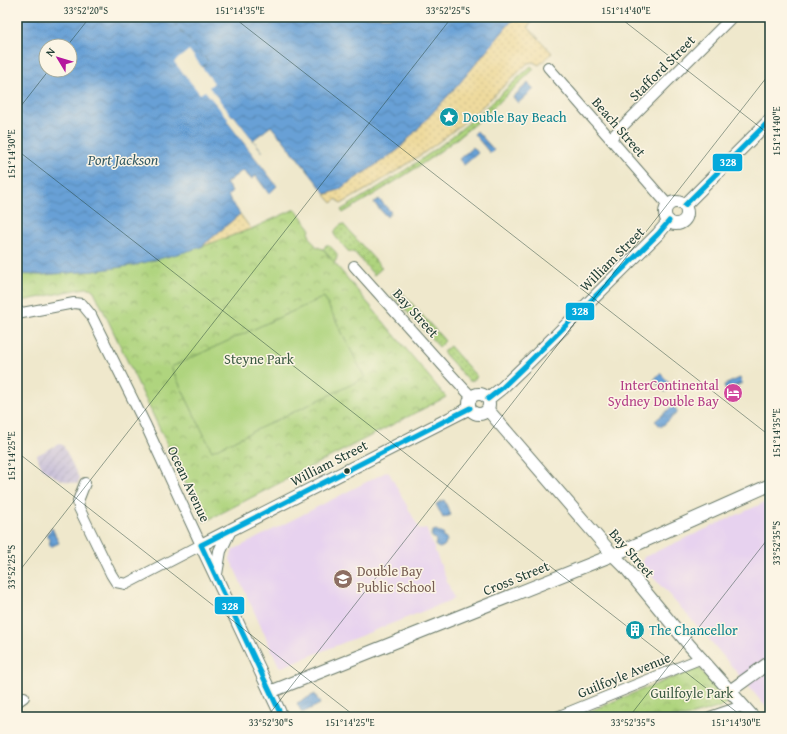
<svg xmlns="http://www.w3.org/2000/svg" width="787" height="734" font-family="'Gentium Book Plus',serif">
	<defs>
		<pattern id="industrial-furrows" width="10" height="10" patternUnits="userSpaceOnUse"><rect width="10" height="10" fill="#c8bfd8"/><path d="M-1 1l2-2M0 10L10 0M9 11l2-2" fill="none" stroke="#a29cb0"/></pattern>
		<pattern id="grass-dots" width="8" height="8" patternUnits="userSpaceOnUse"><rect width="8" height="8" fill="#afd47e"/><path d="M2 2h.1M6 6h.1" fill="none" stroke="#8ead68" stroke-width="1.8" stroke-linecap="round"/></pattern>
		<pattern id="sand-dots" width="8" height="8" patternUnits="userSpaceOnUse"><rect width="8" height="8" fill="#eeda9e"/><path d="M2 2h.1M6 6h.1" fill="none" stroke="#ccbc89" stroke-width="1.8" stroke-linecap="round"/></pattern>
		<pattern id="park-crowns" width="20" height="18" patternUnits="userSpaceOnUse"><rect width="20" height="18" fill="#afd47e"/><path d="M2 6a3 3 0 1 1 6 0M12 15a3 3 0 1 1 6 0" fill="none" stroke="#8ead68"/></pattern>
		<pattern id="water-waves" width="16" height="10" patternUnits="userSpaceOnUse"><rect width="16" height="10" fill="#68a0d6"/><path d="M0 5q4-4 8 0t8 0" fill="none" stroke="#5584ae"/></pattern>
	</defs>
	<rect width="100%" height="100%" fill="#fcf5e5"/>
	<filter id="ink" filterUnits="userSpaceOnUse"><feTurbulence type="fractalNoise" baseFrequency=".025" numOctaves="2"/><feDisplacementMap in="SourceGraphic" scale="8" xChannelSelector="R" yChannelSelector="G"/><feConvolveMatrix kernelMatrix="1 2 1 2 8 2 1 2 1" color-interpolation-filters="sRGB"/></filter>
	<filter id="wash" filterUnits="userSpaceOnUse"><feTurbulence type="fractalNoise" baseFrequency=".012" numOctaves="4" result="noise"/><feDisplacementMap in="SourceGraphic" scale="16" xChannelSelector="R" yChannelSelector="G"/><feGaussianBlur stdDeviation="0.9" result="paint"/><feColorMatrix in="noise" values="0 0 0 0 0 0 0 0 0 0 0 0 0 0 0 0 0 1.4 0 .05"/><feComposite in="paint" operator="in"/></filter>
	<g filter="url(#wash)">
		<rect width="100%" height="100%" fill="#efe8cc"/>
		<path fill="#e7d2ef" d="M388,471L420,530L426,528L454,599L282,667L279,666L230,559L233,550Z
			M770,500V712L708,638L641,564L644,557Z"/>
		<path fill="url(#industrial-furrows)" d="M59,444L63,445L79,478L78,484L61,480L45,471L40,464L37,455Z"/>
		<path fill="url(#grass-dots)" stroke="#678859" d="M531,66L534,69C505,97 476,125 443,149C411,173 376,193 343,213L341,210C375,189 410,169 441,145C473,121 502,93 531,66Z
			M343,224L382,268L374,275L355,253L348,251L335,236C333,231 338,226 343,224Z
			M326,245H329C335,252 340,253 335,262L333,263L322,252Z
			M399,289L445,341L439,347L392,295Z
			M450,346L477,377L472,381H469L443,352Z"/>
		<path fill="url(#sand-dots)" stroke="#868c69" d="M515,17H534L528,27L552,53L539,65L533,62L528,63C514,76 500,90 486,103C476,113 464,122 453,131C418,159 380,182 341,204L337,199L332,203L325,195L338,190L398,150L458,85Z
			M240,214L251,229L201,247Z"/>
		<path fill="url(#park-crowns)" stroke="#678859" d="M295,209L310,228L309,235L312,241L317,247L323,249L446,397L204,522L94,291L90,288H85L17,302V274L40,275L94,271L135,265L201,247L251,229Z
			M696,668H699L726,699V704L724,706L686,717H575Z"/>
		<path fill="#afd47e" stroke="#678859" d="M324,297L365,378L212,451L171,367Z"/>
		<path fill="url(#water-waves)" stroke="#446e85" fill-rule="evenodd" d="M17,17H515L458,85L398,150L338,190L326,194L281,137H280L271,126L253,140L262,151V152L234,116L227,121L277,186L269,194L256,176L251,179L243,170L226,183L232,192L228,196L240,214L201,247L185,252L135,265L94,271L40,275L17,274ZM46,46H70V70H46Z
			M528,83L534,89L518,103L513,97Z
			M477,131L494,150L490,153L474,134Z
			M473,147L478,153L464,165L459,159Z
			M379,199L391,212L387,217L374,203Z
			M660,373L672,386L665,392L654,380Z
			M740,378L742,383L726,391L724,385Z
			M673,406L678,412L661,427L655,421Z
			M444,500L451,515L443,518L436,504Z
			M52,528L59,543L50,547L49,546L50,540L46,535Z
			M436,530L443,534L444,535L443,538H445L447,541L444,546L440,548L437,547L435,545L436,542L435,538H433L431,535L433,531Z
			M315,694L320,704L302,713L297,703Z"/>
		<path fill="#efe8cc" d="M189,50L214,83L209,87L232,116H234L263,153H260L233,118L230,121L279,185V188L227,121L228,119L205,91L200,94L174,62Z"/>
		<g fill="none" stroke-linecap="round" stroke-linejoin="round">
			<path stroke="#355b65" stroke-width="1" stroke-dasharray="5 4" stroke-linecap="butt" d="M169,17L209,62L202,67"/>
		</g>
	</g>
	<g filter="url(#ink)">
		<g fill="none" stroke-linecap="round" stroke-linejoin="round">
			<defs>
				<path id="minor" d="M548,67L668,205
					M611,138L732,17
					M354,266L445,368L466,391L472,397
					M17,314L74,303L82,304L91,315L146,426L201,545L126,584L116,582L111,574L79,508L78,501L85,483
					M17,702L24,697
					M557,717L702,658
					M710,717L742,706"/>
				<path id="tertiary" d="M665 213a11 11 0 1 1 22 0a11 11 0 1 1-22 0Z
					M685,205L770,120
					M469 404a10 10 0 1 1 20 0a10 10 0 1 1-20 0Z
					M488,399L502,388L529,362L658,234L669,221
					M488,410L613,555L625,567L690,646L753,717
					M216,574L220,551L230,530
					M730,691L770,662
					M270,692L613,555L770,485
					M282,717L201,545L470,408"/>
			</defs>
			<use href="#minor" stroke="#687969" stroke-width="12"/>
			<use href="#tertiary" stroke="#687969" stroke-width="14"/>
			<use href="#minor" stroke="#fff" stroke-width="10"/>
			<use href="#tertiary" stroke="#fff" stroke-width="12"/>
			<defs>
				<path id="bus-1" d="M685,205L770,120
					M488,399L502,388L529,362L658,234L669,221
					M282,717L201,545L470,408"/>
			</defs>
			<use href="#bus-1" stroke="#fcf5e5" stroke-width="8"/>
			<use href="#bus-1" stroke="#03a9dc" stroke-width="5"/>
		</g>
	</g>
	<path fill="none" stroke="#1f3d34" stroke-width="1" stroke-opacity="0.45" d="M233,17L770,436M619,17L770,135M67,46L90,17M17,111L49,70M17,150L743,717M17,452L356,717M17,574L452,17M267,717L770,73M629,717L770,536"/>
	<defs>
		<symbol id="sight-disc" viewBox="-11 -11 22 22"><circle r="9.5" fill="#0f9aa8" stroke="#fcf5e5"/><path d="M0-6L1.8-2.2L6-1.7L2.9 1.2L3.7 5.4L0 3.3L-3.7 5.4L-2.9 1.2L-6-1.7L-1.8-2.2Z" fill="#fff"/></symbol>
		<symbol id="hotel-disc" viewBox="-11 -11 22 22"><circle r="9.5" fill="#d1479c" stroke="#fcf5e5"/><path d="M-6-4.5h1.5V1H6V5H4.5V3h-9V5H-6ZM-4 0a1.8 1.8 0 1 1 3.6 0ZM.5 0V-2.5h3Q6-2.5 6 0Z" fill="#fff"/></symbol>
		<symbol id="school-disc" viewBox="-11 -11 22 22"><circle r="9.5" fill="#8d6e63" stroke="#fcf5e5"/><path d="M0-5L7-2L0 1L-7-2ZM-4 1L0 2.5L4 1V4Q0 6-4 4Z" fill="#fff"/></symbol>
		<symbol id="building-disc" viewBox="-11 -11 22 22"><circle r="9.5" fill="#0f9aa8" stroke="#fcf5e5"/><path d="M-4-6H4V6H1V3H-1V6H-4ZM-2.5-4.3h1.7v1.8h-1.7ZM.8-4.3h1.7v1.8H.8ZM-2.5-1h1.7V.8h-1.7ZM.8-1h1.7V.8H.8Z" fill="#fff"/></symbol>
	</defs>
	<g fill-rule="evenodd">
		<use href="#sight-disc" x="438" y="106" width="22" height="22"/>
		<use href="#hotel-disc" x="722" y="382" width="22" height="22"/>
		<use href="#school-disc" x="332" y="568" width="22" height="22"/>
		<use href="#building-disc" x="624" y="619" width="22" height="22"/>
	</g>
	<circle fill="#1f3d34" stroke="#fcf5e5" stroke-width="1.5" cx="347" cy="471" r="3.5"/>
	<g text-anchor="middle" stroke-width="3" stroke-linejoin="round" paint-order="stroke">
		<g font-size="14" fill="#1f3d34" stroke="#fcf5e5">
			<text transform="translate(662 68) rotate(-45)" y="5">Stafford Street</text>
			<text transform="translate(619 127) rotate(49)" y="5">Beach Street</text>
			<text transform="translate(612 259) rotate(-45)" y="5">William Street</text>
			<text transform="translate(416 313) rotate(48)" y="5">Bay Street</text>
			<text transform="translate(329 463) rotate(-27)" y="5">William Street</text>
			<text transform="translate(189 484) rotate(65)" y="5">Ocean Avenue</text>
			<text transform="translate(632 553) rotate(49)" y="5">Bay Street</text>
			<text transform="translate(516 578) rotate(-22)" y="5">Cross Street</text>
			<text transform="translate(624 675) rotate(-22)" y="5">Guilfoyle Avenue</text>
		</g>
		<g font-size="14" fill="#0d838f" stroke="#fcf5e5" text-anchor="start">
			<text x="463" y="122">Double Bay Beach</text>
			<text x="649" y="635">The Chancellor</text>
		</g>
		<g font-size="14" fill="#3c5b43" stroke="#fcf5e5">
			<text x="259" y="364">Steyne Park</text>
			<text x="692" y="698">Guilfoyle Park</text>
		</g>
		<g font-size="14" fill="#b23c85" stroke="#fcf5e5" text-anchor="end">
			<text x="719" y="390">InterContinental<tspan x="719" dy="16">Sydney Double Bay</tspan></text>
		</g>
		<g font-size="14" fill="#785e54" stroke="#fcf5e5" text-anchor="start">
			<text x="357" y="576">Double Bay<tspan x="357" dy="16">Public School</tspan></text>
		</g>
		<g font-size="15" font-style="italic" fill="#355b65" stroke="#fcf5e5">
			<text x="123" y="165">Port Jackson</text>
		</g>
	</g>
	<g stroke="#fcf5e5" stroke-width="1.5">
		<rect x="712" y="153" width="31" height="19" rx="4" fill="#03a9dc"/>
		<rect x="565" y="302" width="30" height="19" rx="4" fill="#03a9dc"/>
		<rect x="214" y="596" width="31" height="19" rx="4" fill="#03a9dc"/>
	</g>
	<g font-size="11" text-anchor="middle" font-weight="bold" fill="#fff">
		<text x="728" y="166">328</text>
		<text x="580" y="315">328</text>
		<text x="230" y="610">328</text>
	</g>
	<rect width="787" height="734" fill="none" stroke="#fcf5e5" stroke-width="44"/>
	<g transform="translate(58 58) rotate(308)"><circle r="19" fill="#fcf5e5" stroke="#a4ab9e"/>
	<path d="M0-3L7 15L0 10L-7 15Z" fill="#b5179e"/>
	<text y="-6" font-size="11" font-weight="bold" text-anchor="middle" fill="#1f3d34">N</text>
	</g>
	<rect x="22" y="22" width="743" height="690" fill="none" stroke="#1f3d34" stroke-width="1.5"/>
	<g font-size="10" text-anchor="middle" fill="#1f3d34">
		<text x="86" y="14">33°52'20"S</text>
		<text x="240" y="14">151°14'35"E</text>
		<text x="448" y="14">33°52'25"S</text>
		<text x="626" y="14">151°14'40"E</text>
		<text transform="translate(776 131) rotate(-90)" y="4">151°14'40"E</text>
		<text transform="translate(11 154) rotate(-90)" y="4">151°14'30"E</text>
		<text transform="translate(776 433) rotate(-90)" y="4">151°14'35"E</text>
		<text transform="translate(11 456) rotate(-90)" y="4">151°14'25"E</text>
		<text transform="translate(776 543) rotate(-90)" y="4">33°52'35"S</text>
		<text transform="translate(11 567) rotate(-90)" y="4">33°52'25"S</text>
		<text x="271" y="726">33°52'30"S</text>
		<text x="350" y="726">151°14'25"E</text>
		<text x="633" y="726">33°52'35"S</text>
		<text x="736" y="726">151°14'30"E</text>
	</g>
</svg>
